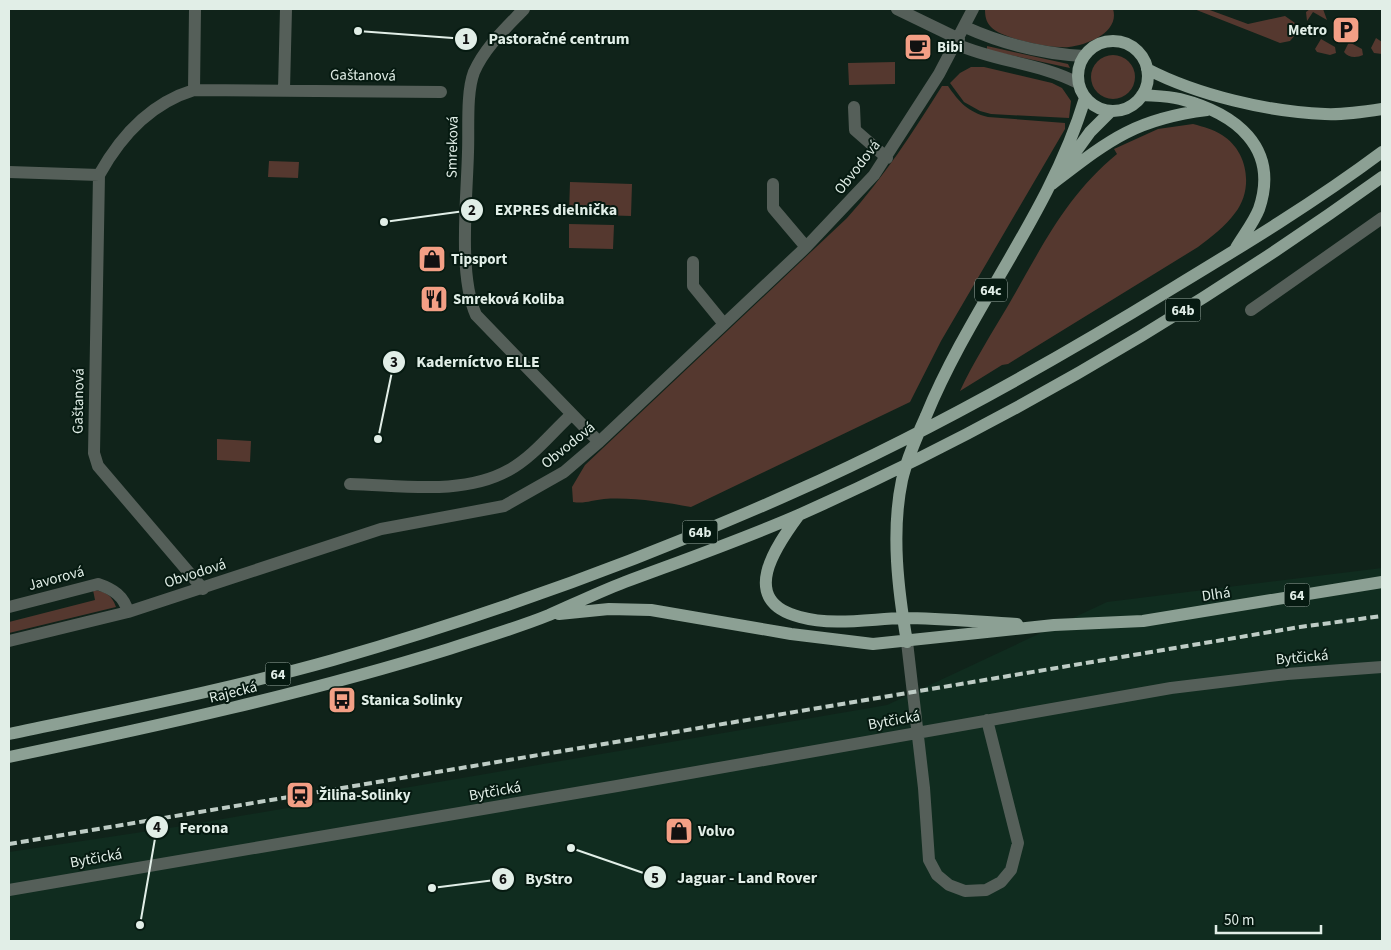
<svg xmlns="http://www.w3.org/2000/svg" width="1391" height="950" font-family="'Source Sans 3',sans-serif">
	<rect width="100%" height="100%" fill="#10231a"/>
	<path fill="#102c1f" d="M1382,568V941H9V852L182,826L887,705L1107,602Z"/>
	<path fill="#55382f" d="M985,9H1113C1120,32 1088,45 1069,47C1053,49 1002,39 991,27C986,22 985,16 985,9Z
		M1194,9H1207L1248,24L1285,16L1295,23L1296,34L1290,41L1280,43Z
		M1310,9H1323L1327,20L1313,12L1307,21L1306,12Z
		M1376,38L1382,42V54L1374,53L1371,48Z
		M1321,39L1335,47L1336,53L1330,55L1317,52L1315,49Z
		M1349,42L1362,49L1363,55C1357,58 1348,58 1344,52Z
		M987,46L1068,64L1070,68L987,50Z
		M1091 77a22 22 0 1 1 44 0a22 22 0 1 1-44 0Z
		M895,62V84L849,85L848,63Z
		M971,67H984L1052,83L1062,88L1071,101L1069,118L991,114L980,111L964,102L950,83L960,73Z
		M942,86H948C959,102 968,112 988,117L1065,123V129L941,341L910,402L691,507C663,502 632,497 604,499C592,500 585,504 573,502L572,487L585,465L847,218C884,177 913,132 942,86Z
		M1193,124C1204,127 1213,129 1222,135C1248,151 1254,189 1235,213C1225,227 1211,237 1198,247L1008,364L1002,365L960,391C974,361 992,333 1009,304C1042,247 1065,197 1117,154L1114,149L1158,129Z
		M269,161L299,162L298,178L268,177Z
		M570,182L632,184L631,216L569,214Z
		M569,224L614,225L613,249L569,248Z
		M217,439L251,441L250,462L217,460Z
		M93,590C105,591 112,595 116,607L9,633V622L95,600Z"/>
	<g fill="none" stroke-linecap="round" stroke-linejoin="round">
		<path stroke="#555f59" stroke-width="12" d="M524,9C506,28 485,47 474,72C466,93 469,129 468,152C467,197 458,275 476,315L599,442
			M897,9L959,39
			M965,27C1003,44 1043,54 1084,56
			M956,44C996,62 1040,63 1078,83
			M284,89L286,9
			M194,90L195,9
			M854,107L855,130L887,158
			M9,172L99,175
			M773,184V208L806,247
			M693,262V286L724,324
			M1251,310L1382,218
			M350,484C401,485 463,496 509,470C533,457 552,432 572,414
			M203,589L98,466L94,453L99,175C120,137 151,103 194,90L441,92
			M9,607L98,584C113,589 124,596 128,612
			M9,641L128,612L381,529L504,506L564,472L599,442L806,247L874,175L939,74L973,9
			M907,642L924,788L929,860L937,875L949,885L965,891L986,890L1001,882L1011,870L1018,843L987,720
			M9,890L617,786L1171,688L1287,674L1382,667"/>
		<path stroke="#8ca094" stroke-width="12" d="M1078 76a35 35 0 1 1 70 0a35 35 0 1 1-70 0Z
			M1147,69C1197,95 1269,112 1325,114C1344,115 1363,112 1382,109
			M1142,95C1155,96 1168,96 1180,99C1235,113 1280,147 1259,209C1254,222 1243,236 1236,248
			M1064,168L1090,132L1111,111
			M1052,184C1108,141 1134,119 1207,110
			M799,515C776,546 737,601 800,617C832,626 870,619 903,618C941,618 979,622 1017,624
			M559,614L609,609L651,610L791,634L873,644L1054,625L1143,621L1382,582
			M907,642C898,590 891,532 902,480C907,458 917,436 926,416C971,306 1051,212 1085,98
			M9,734C117,711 226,690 333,660C490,615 645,559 794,492C925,434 1051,363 1173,288C1244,245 1315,202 1382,152
			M9,757C157,726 304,694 449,649C482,638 517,628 549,615C574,604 599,592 625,582C684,560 744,539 801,514C1006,423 1201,307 1382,177"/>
		<path stroke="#beccc5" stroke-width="4" stroke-dasharray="8 4" stroke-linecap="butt" d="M9,844L1300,627L1382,616"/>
	</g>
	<defs>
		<symbol id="parking-square" viewBox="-11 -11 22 22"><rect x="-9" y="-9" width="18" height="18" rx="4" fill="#f39f85" stroke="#061a11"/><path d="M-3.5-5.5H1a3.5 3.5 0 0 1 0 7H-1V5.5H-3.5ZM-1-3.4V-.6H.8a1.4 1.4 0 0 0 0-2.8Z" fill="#111"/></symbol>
		<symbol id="cafe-square" viewBox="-11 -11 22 22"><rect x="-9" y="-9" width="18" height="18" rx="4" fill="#f39f85" stroke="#061a11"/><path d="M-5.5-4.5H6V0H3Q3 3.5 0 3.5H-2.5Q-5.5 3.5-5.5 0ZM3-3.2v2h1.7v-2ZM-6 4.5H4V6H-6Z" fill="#111"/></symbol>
		<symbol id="shop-square" viewBox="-11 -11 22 22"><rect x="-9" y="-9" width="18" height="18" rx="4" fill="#f39f85" stroke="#061a11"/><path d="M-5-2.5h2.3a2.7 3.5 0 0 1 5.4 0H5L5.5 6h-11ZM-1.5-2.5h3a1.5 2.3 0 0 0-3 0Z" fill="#111"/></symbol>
		<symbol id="restaurant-square" viewBox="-11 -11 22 22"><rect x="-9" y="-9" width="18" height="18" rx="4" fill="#f39f85" stroke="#061a11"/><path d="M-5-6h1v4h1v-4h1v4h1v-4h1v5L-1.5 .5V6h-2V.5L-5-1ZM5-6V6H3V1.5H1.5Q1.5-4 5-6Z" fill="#111"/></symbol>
		<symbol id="bus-square" viewBox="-11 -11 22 22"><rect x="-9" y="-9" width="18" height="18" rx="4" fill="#f39f85" stroke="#061a11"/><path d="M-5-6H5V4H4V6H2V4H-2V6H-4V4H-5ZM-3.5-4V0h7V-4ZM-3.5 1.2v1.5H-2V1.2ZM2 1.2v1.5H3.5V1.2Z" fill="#111"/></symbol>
		<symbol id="station-square" viewBox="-11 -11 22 22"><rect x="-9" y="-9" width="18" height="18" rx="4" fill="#f39f85" stroke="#061a11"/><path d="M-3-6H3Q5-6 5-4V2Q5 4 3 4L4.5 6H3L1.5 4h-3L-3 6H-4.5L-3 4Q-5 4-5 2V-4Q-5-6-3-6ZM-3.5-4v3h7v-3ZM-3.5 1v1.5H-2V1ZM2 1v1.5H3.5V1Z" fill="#111"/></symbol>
	</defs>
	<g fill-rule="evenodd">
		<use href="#parking-square" x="1330" y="14" width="32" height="32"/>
		<use href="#cafe-square" x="902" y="31" width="32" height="32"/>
		<use href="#shop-square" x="416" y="243" width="32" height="32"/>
		<use href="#restaurant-square" x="418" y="283" width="32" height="32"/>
		<use href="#bus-square" x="326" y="684" width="32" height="32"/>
		<use href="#station-square" x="284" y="779" width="32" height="32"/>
		<use href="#shop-square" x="663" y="815" width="32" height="32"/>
	</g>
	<g text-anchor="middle" stroke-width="4" stroke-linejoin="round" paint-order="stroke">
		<g fill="#061a11" stroke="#9faea7" stroke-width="1">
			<rect x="975" y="278.5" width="32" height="23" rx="4"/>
			<rect x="1165.5" y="298.5" width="35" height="23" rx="4"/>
			<rect x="682.5" y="520.5" width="35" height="23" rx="4"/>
			<rect x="1284.5" y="583.5" width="25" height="23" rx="4"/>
			<rect x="265.5" y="662.5" width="25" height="23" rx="4"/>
		</g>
		<g font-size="14" font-weight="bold" fill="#e1eee7">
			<text x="991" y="295">64c</text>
			<text x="1183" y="315">64b</text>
			<text x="700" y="537">64b</text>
			<text x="1297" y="600">64</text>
			<text x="278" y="679">64</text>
		</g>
		<g font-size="15" font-weight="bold" fill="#e1eee7" stroke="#061a11" text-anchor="start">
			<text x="1327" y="35" text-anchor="end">Metro</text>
			<text x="937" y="52">Bibi</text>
			<text x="451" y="264">Tipsport</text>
			<text x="453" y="304">Smreková Koliba</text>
			<text x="361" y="705">Stanica Solinky</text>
			<text x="319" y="800">Žilina-Solinky</text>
			<text x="698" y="836">Volvo</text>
		</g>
		<g font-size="15" fill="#e1eee7" stroke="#061a11">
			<text transform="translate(363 75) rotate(1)" y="5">Gaštanová</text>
			<text transform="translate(452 147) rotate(-89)" y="5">Smreková</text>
			<text transform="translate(857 167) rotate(-52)" y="5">Obvodová</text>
			<text transform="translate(78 401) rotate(-89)" y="5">Gaštanová</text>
			<text transform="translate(568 445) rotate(-39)" y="5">Obvodová</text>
			<text transform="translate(195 573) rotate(-18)" y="5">Obvodová</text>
			<text transform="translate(56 578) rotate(-15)" y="5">Javorová</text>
			<text transform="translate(1216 594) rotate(-8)" y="5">Dlhá</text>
			<text transform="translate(1302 657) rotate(-5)" y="5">Bytčická</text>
			<text transform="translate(233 692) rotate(-14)" y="5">Rajecká</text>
			<text transform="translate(894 720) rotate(-10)" y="5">Bytčická</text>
			<text transform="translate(495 791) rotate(-10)" y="5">Bytčická</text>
			<text transform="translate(96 858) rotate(-10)" y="5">Bytčická</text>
		</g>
	</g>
	<path fill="none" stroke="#e1eee7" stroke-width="2" d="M358 31L466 39M384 222L472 210M378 439L394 362M140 925L157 827M571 848L655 877M432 888L503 879"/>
	<g fill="#e1eee7" stroke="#061a11" stroke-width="2">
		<circle cx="358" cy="31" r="5"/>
		<circle cx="384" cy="222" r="5"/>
		<circle cx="378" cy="439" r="5"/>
		<circle cx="140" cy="925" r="5"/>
		<circle cx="571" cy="848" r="5"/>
		<circle cx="432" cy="888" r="5"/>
		<circle cx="466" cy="39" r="12"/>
		<circle cx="472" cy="210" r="12"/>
		<circle cx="394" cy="362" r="12"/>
		<circle cx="157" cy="827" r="12"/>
		<circle cx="655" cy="877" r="12"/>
		<circle cx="503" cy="879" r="12"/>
	</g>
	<g font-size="15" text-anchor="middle" font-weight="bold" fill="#111">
		<text x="466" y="44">1</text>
		<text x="472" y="215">2</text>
		<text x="394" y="367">3</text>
		<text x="157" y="832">4</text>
		<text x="655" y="883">5</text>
		<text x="503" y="884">6</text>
	</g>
	<g font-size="16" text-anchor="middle" font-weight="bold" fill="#e1eee7" stroke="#061a11" stroke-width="4" stroke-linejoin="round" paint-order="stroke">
		<text x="559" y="44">Pastoračné centrum</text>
		<text x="556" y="215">EXPRES dielnička</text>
		<text x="478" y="367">Kaderníctvo ELLE</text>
		<text x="204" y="833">Ferona</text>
		<text x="747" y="883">Jaguar - Land Rover</text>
		<text x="549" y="884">ByStro</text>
	</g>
	<rect width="1391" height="950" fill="none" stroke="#e1eee7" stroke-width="20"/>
	<path d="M1216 925v8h105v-8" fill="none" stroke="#e1eee7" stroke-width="2.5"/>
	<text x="1224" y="925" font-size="15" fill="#e1eee7" stroke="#061a11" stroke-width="4" paint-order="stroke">50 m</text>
</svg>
